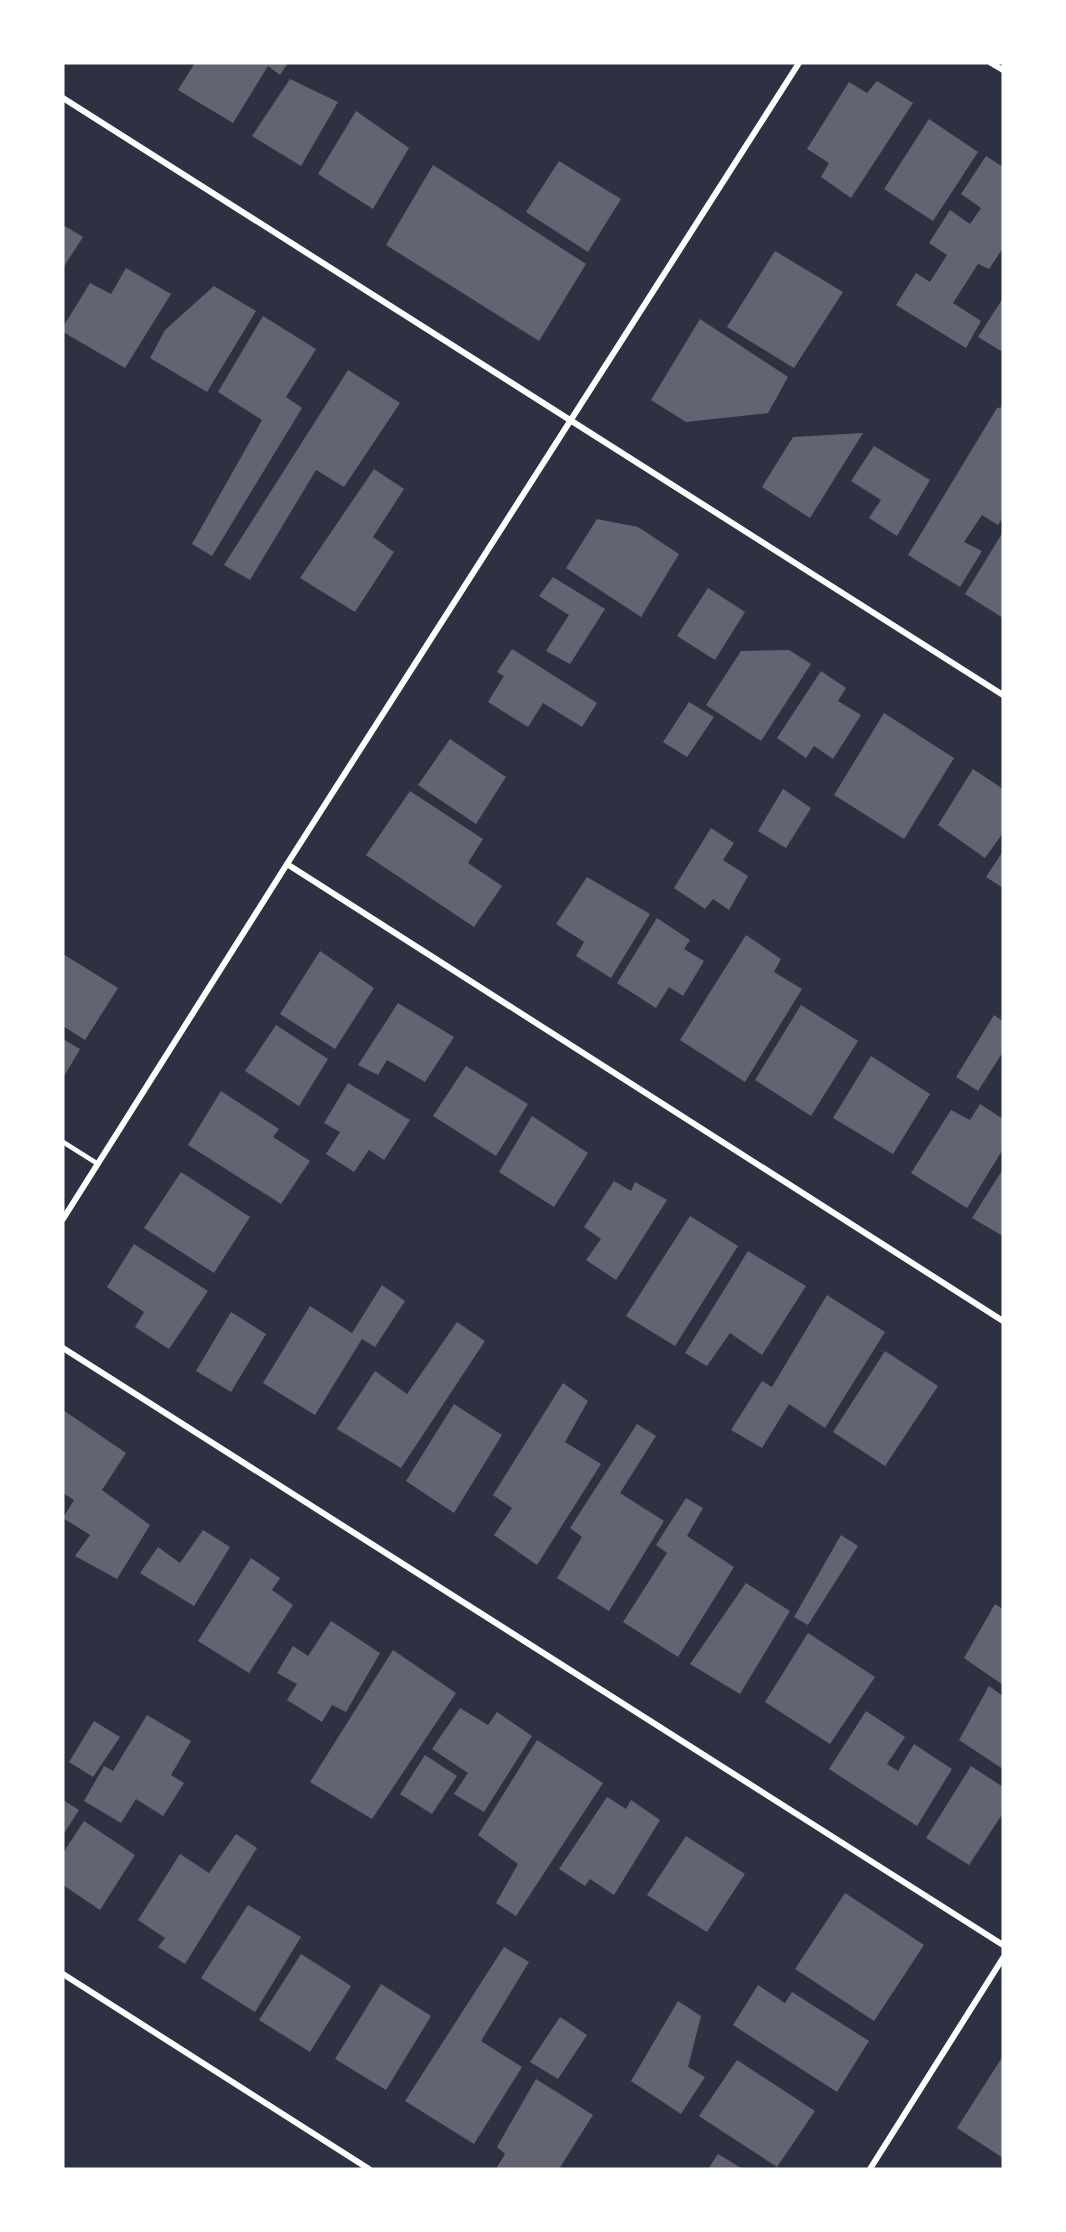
<svg xmlns="http://www.w3.org/2000/svg" width="1066" height="2232" font-family="'Source Sans 3',sans-serif">
	<rect width="100%" height="100%" fill="#2d3142"/>
	<path fill="#626471" d="M195,63H288L280,75L268,66L233,123L178,90Z
		M290,79L338,102L301,166L252,136Z
		M877,81L913,103L851,198L821,177L829,163L807,149L849,82L867,93Z
		M356,111L409,148L373,209L318,174Z
		M929,119L978,152L933,221L884,189Z
		M986,156L1003,167V248L989,269L978,264L953,303L981,321L966,348L896,305L916,273L930,282L947,255L929,243L950,210L970,224L981,208L961,194Z
		M559,161L621,199L588,252L526,212Z
		M433,165L586,264L539,341L386,245Z
		M63,225L83,237L63,268Z
		M775,251L843,292L794,368L727,327Z
		M126,268L171,294L125,368L63,332V327L90,283L111,294Z
		M214,286L256,311L207,392L150,358L165,330Z
		M1003,298V347L1001,351L978,337Z
		M263,316L316,349L286,397L302,408L212,556L192,544L262,420L218,392Z
		M700,319L788,377L768,413L686,422L651,400Z
		M348,370L400,403L344,487L316,470L250,580L224,565Z
		M1003,407V517L998,525L982,515L964,542L982,551L960,587L908,555L997,408Z
		M863,433L810,518L762,487L793,437Z
		M874,446L930,480L897,536L869,518L881,500L851,481Z
		M374,469L404,489L373,537L394,552L355,612L300,578Z
		M597,519L638,527L679,554L641,617L566,568Z
		M1003,532V618L965,594Z
		M553,577L605,609L570,664L546,651L569,615L539,596Z
		M708,588L745,612L715,660L677,636Z
		M512,649L597,703L582,727L543,703L528,727L488,702L504,676L497,672Z
		M789,650L811,664L761,741L706,705L741,651Z
		M821,671L846,688L838,701L861,715L833,759L814,746L806,758L777,738Z
		M689,702L714,717L687,757L663,742Z
		M884,713L954,758L904,839L834,795Z
		M450,739L506,777L476,824L418,785Z
		M973,769L1003,789V833L985,858L938,825Z
		M783,789L811,808L786,848L758,831Z
		M410,791L483,839L468,863L502,886L474,927L366,855Z
		M711,828L734,843L723,860L748,876L729,910L713,899L705,909L674,888Z
		M1003,851V888L986,877Z
		M587,877L650,914L611,978L576,956L584,942L556,924Z
		M657,918L690,940L684,949L704,961L683,996L669,987L656,1008L617,983Z
		M746,935L781,959L774,972L802,989L745,1082L680,1040Z
		M320,951L374,988L335,1049L280,1014Z
		M63,954L118,988L85,1040L63,1026Z
		M398,1003L454,1037L425,1082L387,1060L378,1075L358,1065Z
		M801,1005L858,1041L811,1116L755,1080Z
		M994,1015L1003,1021V1052L978,1091L956,1077Z
		M276,1025L328,1059L299,1106L245,1071Z
		M63,1039L80,1049L63,1078Z
		M871,1056L930,1094L893,1154L833,1118Z
		M466,1066L528,1104L496,1156L433,1116Z
		M348,1083L410,1120L384,1160L369,1150L354,1172L326,1154L340,1132L324,1123Z
		M221,1091L279,1129L273,1137L310,1161L281,1204L188,1145Z
		M980,1104L1003,1119V1149L967,1208L911,1173L951,1110L970,1120Z
		M532,1116L588,1153L554,1207L499,1172Z
		M1003,1169V1236L972,1218Z
		M181,1172L250,1217L214,1273L144,1228Z
		M614,1181L631,1191L635,1182L667,1200L616,1280L586,1260L601,1239L584,1227Z
		M690,1216L738,1246L675,1346L626,1316Z
		M134,1244L208,1291L169,1349L135,1327L144,1312L107,1287Z
		M748,1251L806,1286L762,1355L730,1333L707,1366L685,1353Z
		M382,1285L405,1301L375,1347L362,1339L315,1415L263,1383L310,1306L352,1333Z
		M827,1295L885,1332L825,1428L789,1404L762,1448L731,1430L762,1381L772,1387Z
		M231,1312L266,1334L231,1392L196,1371Z
		M457,1322L485,1341L401,1468L337,1429L375,1371L407,1394Z
		M885,1351L938,1386L885,1466L833,1432Z
		M563,1383L588,1401L565,1442L601,1464L537,1565L494,1535L512,1508L493,1495Z
		M454,1404L502,1435L454,1513L406,1481Z
		M63,1410L126,1453L102,1490L150,1525L117,1579L75,1556L90,1535L63,1518L74,1500L63,1493Z
		M637,1424L656,1436L620,1493L664,1521L609,1611L557,1578L582,1537L570,1528Z
		M686,1498L703,1508L687,1536L734,1567L678,1657L623,1622L667,1553L656,1545Z
		M203,1530L230,1547L194,1606L140,1573L158,1547L180,1563Z
		M841,1535L858,1546L808,1625L794,1617Z
		M251,1558L280,1578L272,1590L293,1605L249,1673L198,1641Z
		M746,1583L790,1611L740,1694L690,1664Z
		M995,1604L1003,1609V1685L964,1658Z
		M331,1621L380,1653L346,1712L332,1705L322,1722L287,1700L297,1684L277,1673L293,1646L308,1656Z
		M808,1633L875,1677L830,1744L765,1702Z
		M393,1650L456,1693L372,1819L310,1782Z
		M989,1686L1003,1696V1769L959,1740Z
		M460,1708L488,1725L497,1712L532,1736L484,1812L454,1794L468,1773L432,1749Z
		M866,1711L905,1737L887,1764L898,1771L914,1744L952,1769L917,1826L829,1769Z
		M147,1715L191,1741L171,1775L184,1783L163,1816L136,1799L121,1823L84,1801L104,1766L113,1771Z
		M94,1721L120,1737L93,1777L69,1762Z
		M537,1740L603,1783L516,1916L496,1903L518,1864L478,1835Z
		M425,1755L457,1776L432,1814L400,1794Z
		M971,1766L1003,1787V1813L969,1865L926,1838Z
		M607,1797L626,1809L631,1800L660,1820L614,1895L590,1879L585,1886L559,1869Z
		M63,1800L79,1810L63,1835Z
		M84,1821L135,1855L100,1910L63,1885V1853Z
		M236,1834L257,1848L185,1964L158,1947L165,1938L138,1920L180,1854L209,1873Z
		M686,1836L745,1874L707,1932L647,1895Z
		M845,1893L924,1945L874,2021L795,1969Z
		M248,1905L301,1937L255,2012L201,1978Z
		M504,1947L529,1962L481,2041L522,2067L474,2144L405,2101Z
		M301,1954L351,1986L310,2052L259,2020Z
		M381,1984L431,2016L386,2090L335,2059Z
		M758,1985L785,2003L792,1992L869,2041L837,2092L733,2025Z
		M678,2001L701,2016L688,2067L705,2077L681,2114L631,2081Z
		M560,2017L587,2035L558,2079L530,2062Z
		M1003,2056V2158L957,2128Z
		M737,2060L815,2111L777,2167L699,2116Z
		M536,2079L593,2115L559,2169H496L505,2154L497,2147Z
		M718,2154L743,2169H708Z"/>
	<g fill="none" stroke-linecap="round" stroke-linejoin="round">
		<path stroke="#fff" stroke-width="4.5" d="M63,1142L98,1164"/>
		<path stroke="#fff" stroke-width="6" d="M991,63L1003,70
			M63,98L1003,695
			M287,864L1003,1321
			M63,1219L287,864L799,63
			M63,1348L1003,1945
			M63,1974L369,2169
			M870,2169L1003,1958"/>
	</g>
	<rect width="1066" height="2232" fill="none" stroke="#ffffff" stroke-width="129"/>
</svg>
